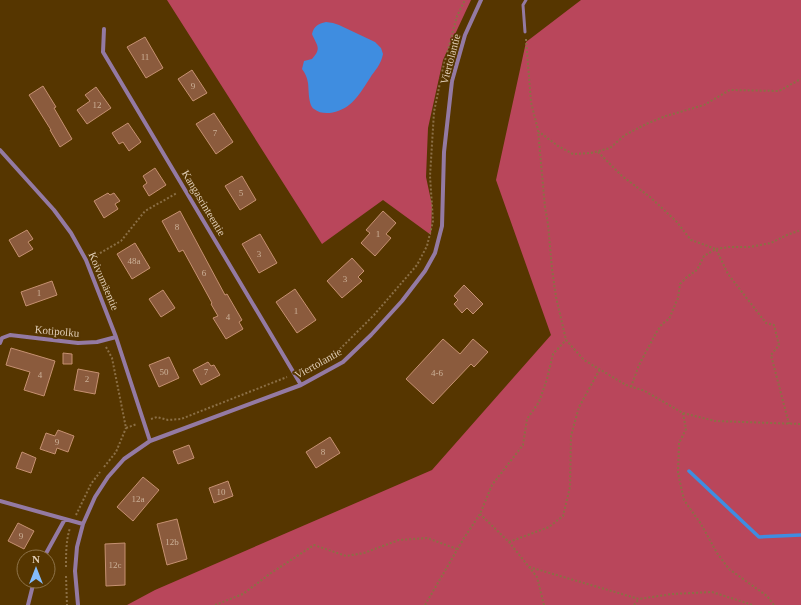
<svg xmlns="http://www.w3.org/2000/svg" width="801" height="605" font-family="'Times New Roman',serif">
	<rect width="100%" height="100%" fill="#563600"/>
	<path fill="#b9465b" d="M167,0H471L443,60L428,128L426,177L432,205L431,235L383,200L322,244Z
		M581,0H801V605H127L155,590L432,470L551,335L496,180L526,42Z"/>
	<path fill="#3f8de0" d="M326,22L333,23L339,25L375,42L381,48L383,54C381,65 375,70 370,78C364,87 357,99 349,105C340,112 324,117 314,109C308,105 309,90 308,83C307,77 305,73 302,69L304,61L312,59C322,48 317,46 312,34C314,26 318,24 326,22Z"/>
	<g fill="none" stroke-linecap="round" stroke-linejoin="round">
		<path stroke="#3f8de0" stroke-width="3.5" d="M689,471L759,537L801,535"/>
	</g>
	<path fill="#8b5b3d" stroke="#c69171" d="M145,37L163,68L146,78L127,47Z
		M192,70L207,93L193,101L178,79Z
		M43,86L56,107L54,108L72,139L60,147L50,130H51L29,95Z
		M96,87L111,108L87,124L77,110L90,101L85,95Z
		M214,113L233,142L216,154L196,124Z
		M128,123L141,142L129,151L123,142L119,144L112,133Z
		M155,168L166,185L149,196L143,186L147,183L143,176Z
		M242,176L256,200L240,210L225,186Z
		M108,193L110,195L114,193L120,201L115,204L118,209L104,218L94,201Z
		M180,211L225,295L227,294L242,320L239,322L243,329L226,339L213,318L218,316L211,304L212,303L183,250L179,252L162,221Z
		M383,211L396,223L386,234L391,238L375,256L361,243L370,233L366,230Z
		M27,230L33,239L28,242L33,249L19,257L9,240Z
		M260,234L277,263L259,273L242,244Z
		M135,243L150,268L132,279L117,254Z
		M352,258L364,271L358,277L362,281L342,298L327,281Z
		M52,281L57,295L26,306L21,292Z
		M464,285L483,304L473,314L467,308L462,313L454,304L458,300L454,296Z
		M295,289L316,320L297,333L276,302Z
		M163,290L175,308L161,317L149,299Z
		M443,339L460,354L473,339L488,352L474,367L471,364L433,404L406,379Z
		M11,348L55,361L44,396L24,390L30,372L6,365Z
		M63,353L72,354V364H63Z
		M169,357L179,378L159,387L149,365Z
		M208,362L211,366L214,365L220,375L201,385L193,370Z
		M78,369L99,373L95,394L74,390Z
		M58,430L74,436L68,452L57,448L55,454L40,449L46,433L55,436Z
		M330,437L340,453L316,468L306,452Z
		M189,445L194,458L178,464L173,451Z
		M22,452L36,458L31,473L16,468Z
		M143,477L159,490L133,521L117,507Z
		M228,481L233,496L214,503L209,488Z
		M177,519L187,559L167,565L157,524Z
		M18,523L34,531L24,549L8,541Z
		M125,543V585L106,586L105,544Z"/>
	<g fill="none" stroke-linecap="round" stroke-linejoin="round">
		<path stroke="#8b6f45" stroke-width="2" stroke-dasharray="2 2" stroke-linecap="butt" d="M526,39L531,102L538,130L545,207L548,224L552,269L556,297L566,340L584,360L626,385L645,391L683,413L715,421L801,424
			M538,131L558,146L573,154L591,153L610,148L625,135L646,124L666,116L704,105L730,90L779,91L801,79
			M598,152L622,176L650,197L676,221L691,240L716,249L728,274L766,323L774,325L779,345L771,355L789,424
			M93,257L121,241L145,211L177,193
			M106,347L112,358L126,428L137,424
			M302,371L317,365L337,352L374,315L417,265L427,246L433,221L430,176L434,112L443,68L457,16L465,0
			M631,387L639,365L656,333L662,324L669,319L678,298L680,284L687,277L697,270L704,256L716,249L729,247H750L771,243L787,235L801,230
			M683,413L686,429L679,443L678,473L684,500L701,524L717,553L729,569L767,596L774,605
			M151,419L157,417L168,420L181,419L287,377
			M104,467L116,452L126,428
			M480,514L509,542L537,577L544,605
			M76,515L91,484L100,472
			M509,542L549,527L563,516L570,487L571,436L579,407L600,369
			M66,567C66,554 66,540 70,528
			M529,567L639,599L672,594L712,592L753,605
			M66,576L67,605
			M215,605L243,594L271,573L314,545L346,556L364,553L399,540L427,538L457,549
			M425,605L464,538L480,514L492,485L523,445L527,419L539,402L547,379L553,354L566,340
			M634,605L639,599"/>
		<path stroke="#947aa3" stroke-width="3" d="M525,32L523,5L526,0"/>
		<path stroke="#947aa3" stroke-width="4" d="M104,29L103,52L301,385
			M0,150L54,210L71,233L86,260L116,337L150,441
			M0,343L2,338L10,335L78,343L97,342L116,337
			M0,501L83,524
			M44,557L65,519
			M28,605L34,581
			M78,605L75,571L77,547L83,524L95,497L108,477L124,459L150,441L301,385L343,362L371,335L402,301L425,271L435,253L442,226L444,152L452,81L465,35L481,0"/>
	</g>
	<g text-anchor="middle" stroke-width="3.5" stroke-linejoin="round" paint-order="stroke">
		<g font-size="9" fill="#ccb198">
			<text x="145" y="60">11</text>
			<text x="193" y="89">9</text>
			<text x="97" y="108">12</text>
			<text x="215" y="136">7</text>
			<text x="241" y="196">5</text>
			<text x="177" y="230">8</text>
			<text x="378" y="237">1</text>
			<text x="259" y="257">3</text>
			<text x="134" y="264">48a</text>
			<text x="204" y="276">6</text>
			<text x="345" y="282">3</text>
			<text x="39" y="296">1</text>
			<text x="296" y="314">1</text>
			<text x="228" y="320">4</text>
			<text x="164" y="375">50</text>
			<text x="206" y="375">7</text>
			<text x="437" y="376">4-6</text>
			<text x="40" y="378">4</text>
			<text x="87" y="382">2</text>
			<text x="57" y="445">9</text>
			<text x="323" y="455">8</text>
			<text x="221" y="495">10</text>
			<text x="138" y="502">12a</text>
			<text x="21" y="539">9</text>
			<text x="172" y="545">12b</text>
			<text x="115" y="568">12c</text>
		</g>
		<g font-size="11" fill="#e1ceb6" stroke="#563600">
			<text transform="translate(450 59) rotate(-75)" y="4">Viertolantie</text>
			<text transform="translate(204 203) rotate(59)" y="4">Kangasrinteentie</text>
			<text transform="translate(104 281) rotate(67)" y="4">Koivumäentie</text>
			<text transform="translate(57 331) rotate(5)" y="4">Kotipolku</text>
			<text transform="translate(318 363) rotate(-29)" y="4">Viertolantie</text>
		</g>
	</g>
	<g transform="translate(36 569)"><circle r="19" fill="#563600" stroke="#8e7349"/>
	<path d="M0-3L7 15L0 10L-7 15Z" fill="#84bcfb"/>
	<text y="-6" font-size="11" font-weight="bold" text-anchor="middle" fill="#e1ceb6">N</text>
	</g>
</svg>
